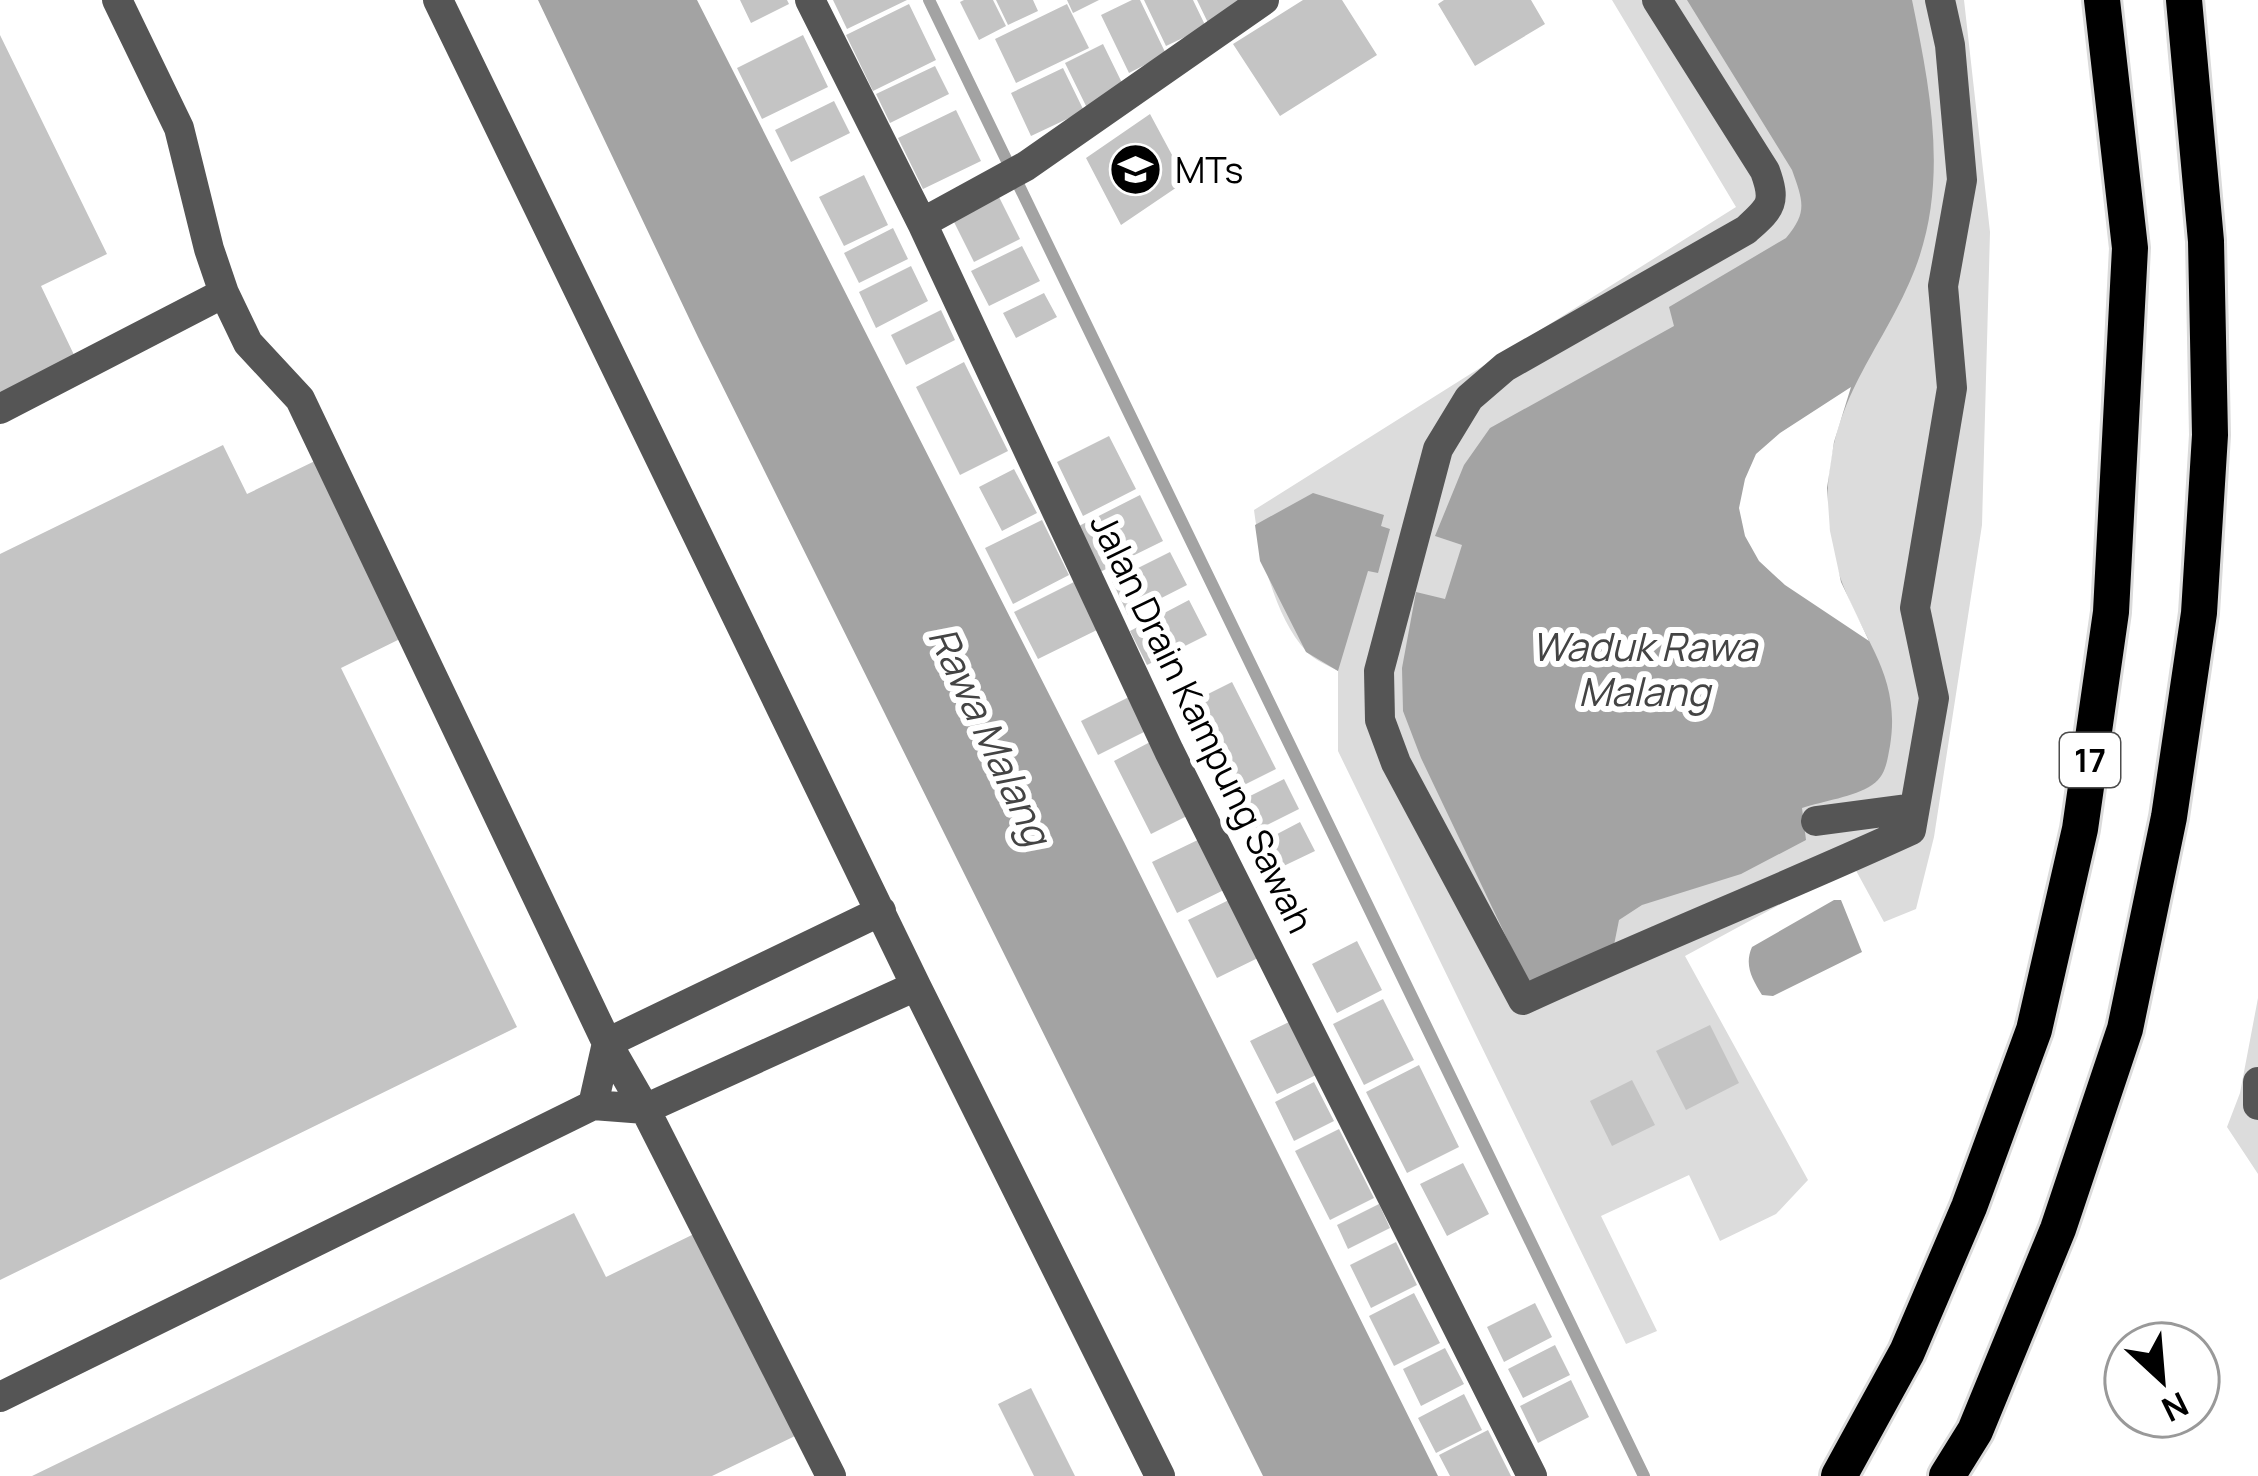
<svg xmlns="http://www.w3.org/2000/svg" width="2258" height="1476" font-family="Manrope,sans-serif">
	<rect width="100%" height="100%" fill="#fff"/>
	<path fill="#dcdcdc" d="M1612,0H1964L1990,232L1982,525L1934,837L1916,909L1884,922L1853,865L1685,956L1808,1180L1776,1214L1720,1241L1689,1175L1601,1216L1657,1331L1626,1344L1338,751V671C1329,666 1314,660 1306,651C1276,619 1259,552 1254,510L1736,207Z
		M2258,998V1174L2227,1127L2240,1093Z"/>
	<path fill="#a3a3a3" d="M538,0H697L1124,842L1438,1476H1263L698,337Z
		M1687,0H1912C1930,88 1949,181 1915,269C1884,348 1834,392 1828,486C1826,518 1831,555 1843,585C1866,645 1901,677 1890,746C1887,761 1886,776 1872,785C1854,797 1823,801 1802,808L1806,840L1741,874L1642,905L1619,920L1614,945L1530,987L1421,758L1403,711L1402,668L1416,592L1445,599L1462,545L1435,536L1464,465L1490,428L1674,326L1669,307L1786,238C1808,212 1803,201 1792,170Z
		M1313,493L1384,515L1381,526L1390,529L1378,573L1368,571L1338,671L1306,652L1260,561L1255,525Z
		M1834,900H1841L1862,952L1773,996L1762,995C1752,979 1744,965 1752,947Z"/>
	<path fill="#fff" d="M1851,387L1834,442L1827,488L1830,531L1841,582L1869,641L1785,585L1759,561L1745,536L1739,508L1745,479L1756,454L1780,433Z"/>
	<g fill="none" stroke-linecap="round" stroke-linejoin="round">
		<path stroke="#a3a3a3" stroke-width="12" d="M929,0L1644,1476"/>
	</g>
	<path fill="#c4c4c4" d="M740,0H787L789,4L751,23Z
		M833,0H907L847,29Z
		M964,0H993L1006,26L979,40L960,2Z
		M996,0H1033L1038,11L1008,25Z
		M1067,0H1099L1073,13Z
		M1132,0H1140L1166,54L1129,73L1101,15Z
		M1144,0H1193L1206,27L1166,46Z
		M1197,0H1239L1210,27Z
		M1303,0H1342L1377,55L1280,116L1233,44Z
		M1444,0H1531L1545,24L1475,66L1438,4Z
		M909,4L936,60L873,91L846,35Z
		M1067,4L1089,48L1016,83L995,39Z
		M0,35L107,254L41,286L76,359L0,396Z
		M803,35L828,87L762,119L737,68Z
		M1103,44L1125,89L1087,108L1065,63Z
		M935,66L949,94L890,123L876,94Z
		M1063,68L1084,111L1031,136L1011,93Z
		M834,101L850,133L791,162L775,130Z
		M956,110L981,161L923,189L898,138Z
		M1150,114L1186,181L1121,225L1086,158Z
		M864,175L888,225L844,246L819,197Z
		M998,195L1020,239L974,262L952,218Z
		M893,228L908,259L859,283L844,253Z
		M1022,246L1040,281L989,306L971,271Z
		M911,266L928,301L876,328L859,292Z
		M1044,293L1057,317L1016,338L1003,313Z
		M941,310L955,340L906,365L891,335Z
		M964,362L1008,451L960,475L916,387Z
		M1109,436L1136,489L1083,516L1057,462Z
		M223,445L247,494L319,459L406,636L341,668L517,1027L0,1280V554Z
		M1014,469L1037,513L1002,531L979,487Z
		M1140,495L1163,541L1100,572L1077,527Z
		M1042,520L1069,575L1013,604L985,548Z
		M1170,552L1187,585L1128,615L1112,581Z
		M1076,581L1101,628L1038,659L1014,612Z
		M1189,600L1207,635L1147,665L1130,631Z
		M1232,682L1276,769L1236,789L1192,702Z
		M1135,694L1152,728L1098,755L1081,721Z
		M1152,741L1189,815L1151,834L1114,761Z
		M1284,779L1299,809L1257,830L1242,800Z
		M1300,822L1315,851L1269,873L1256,845Z
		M1204,837L1230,887L1177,913L1152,862Z
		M1233,898L1262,956L1217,978L1188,920Z
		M1357,941L1382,990L1337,1013L1312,964Z
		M1383,999L1414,1060L1364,1085L1333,1024Z
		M1289,1022L1316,1075L1277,1094L1250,1041Z
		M1710,1025L1739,1083L1686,1110L1656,1051Z
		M1419,1065L1459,1147L1407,1173L1366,1092Z
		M1632,1080L1655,1125L1612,1146L1590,1101Z
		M1314,1082L1334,1121L1294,1141L1275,1102Z
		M1339,1129L1374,1198L1330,1220L1295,1151Z
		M1463,1163L1489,1214L1447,1236L1420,1184Z
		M1379,1204L1390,1228L1348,1249L1337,1225Z
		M574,1213L606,1277L696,1233L795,1436L712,1476H32Z
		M1396,1242L1417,1285L1371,1308L1350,1265Z
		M1414,1293L1440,1343L1394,1366L1369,1316Z
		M1535,1303L1552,1337L1504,1362L1487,1327Z
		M1555,1345L1570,1375L1523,1398L1508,1369Z
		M1445,1348L1464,1384L1421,1406L1403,1369Z
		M1571,1380L1589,1417L1538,1443L1520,1406Z
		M1031,1388L1075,1476H1034L998,1404Z
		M1464,1394L1482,1430L1436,1453L1418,1418Z
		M1488,1430L1511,1476H1450L1439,1455Z"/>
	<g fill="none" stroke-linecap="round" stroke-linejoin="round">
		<defs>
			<path id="highway" d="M1839,1476L1907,1352L1969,1207L2034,1030L2080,829L2111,612L2130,248L2102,0
				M1947,1476L1975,1431L2058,1229L2125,1029L2169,817L2199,613L2210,435L2206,241L2184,0"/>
		</defs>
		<use href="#highway" stroke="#dbdbdb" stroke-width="42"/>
		<path stroke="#555" stroke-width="30" d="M117,0L179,128L209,249L224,293L248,343L300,399L607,1043L645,1109L831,1476
			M438,0L916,986L1160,1476
			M810,0L922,223L1169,751L1532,1476
			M1657,0L1765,171C1777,204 1770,208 1746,230L1505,367L1469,398L1438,449L1379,671L1380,720L1396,763L1523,1000C1651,941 1782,889 1911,830L1934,698L1915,608L1952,388L1943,286L1962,180L1950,45L1940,0
			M922,223L1026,166L1264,0
			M0,409L224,293
			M1816,821L1914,808
			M2258,1082V1105
			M593,1105L607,1043L881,911
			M0,1397L593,1105L645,1109L916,986"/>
		<use href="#highway" stroke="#000" stroke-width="36"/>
	</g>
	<defs>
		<symbol id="school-disc" viewBox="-11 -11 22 22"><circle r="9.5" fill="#000" stroke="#fff"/><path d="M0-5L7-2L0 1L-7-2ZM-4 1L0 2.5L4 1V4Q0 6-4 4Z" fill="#fff"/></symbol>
	</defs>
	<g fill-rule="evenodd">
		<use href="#school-disc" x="1106" y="140" width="59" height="59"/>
	</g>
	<g text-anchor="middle" stroke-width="12" stroke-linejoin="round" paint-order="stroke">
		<rect fill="#fff" stroke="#4c4c4c" stroke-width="3" x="2060" y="733" width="60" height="54" rx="9"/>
		<g font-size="33" font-weight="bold" fill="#000">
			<text x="2090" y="772">17</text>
		</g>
		<g font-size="36" fill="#000" stroke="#fff" text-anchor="start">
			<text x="1175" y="183">MTs</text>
		</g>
		<g font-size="36" fill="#000" stroke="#fff">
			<text transform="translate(1202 723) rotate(64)" y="13">Jalan Drain Kampung Sawah</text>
		</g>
		<g font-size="39" font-style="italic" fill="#444" stroke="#fff">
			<text x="1644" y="661">Waduk Rawa<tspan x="1644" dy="45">Malang</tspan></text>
			<text transform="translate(990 736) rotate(65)" y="14">Rawa Malang</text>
		</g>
	</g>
	<g transform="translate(2162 1380) rotate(154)"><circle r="57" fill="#ffffff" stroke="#999999" stroke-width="3"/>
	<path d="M0-9L21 45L0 30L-21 45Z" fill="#000000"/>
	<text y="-18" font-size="33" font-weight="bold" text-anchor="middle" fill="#000000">N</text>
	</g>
</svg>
